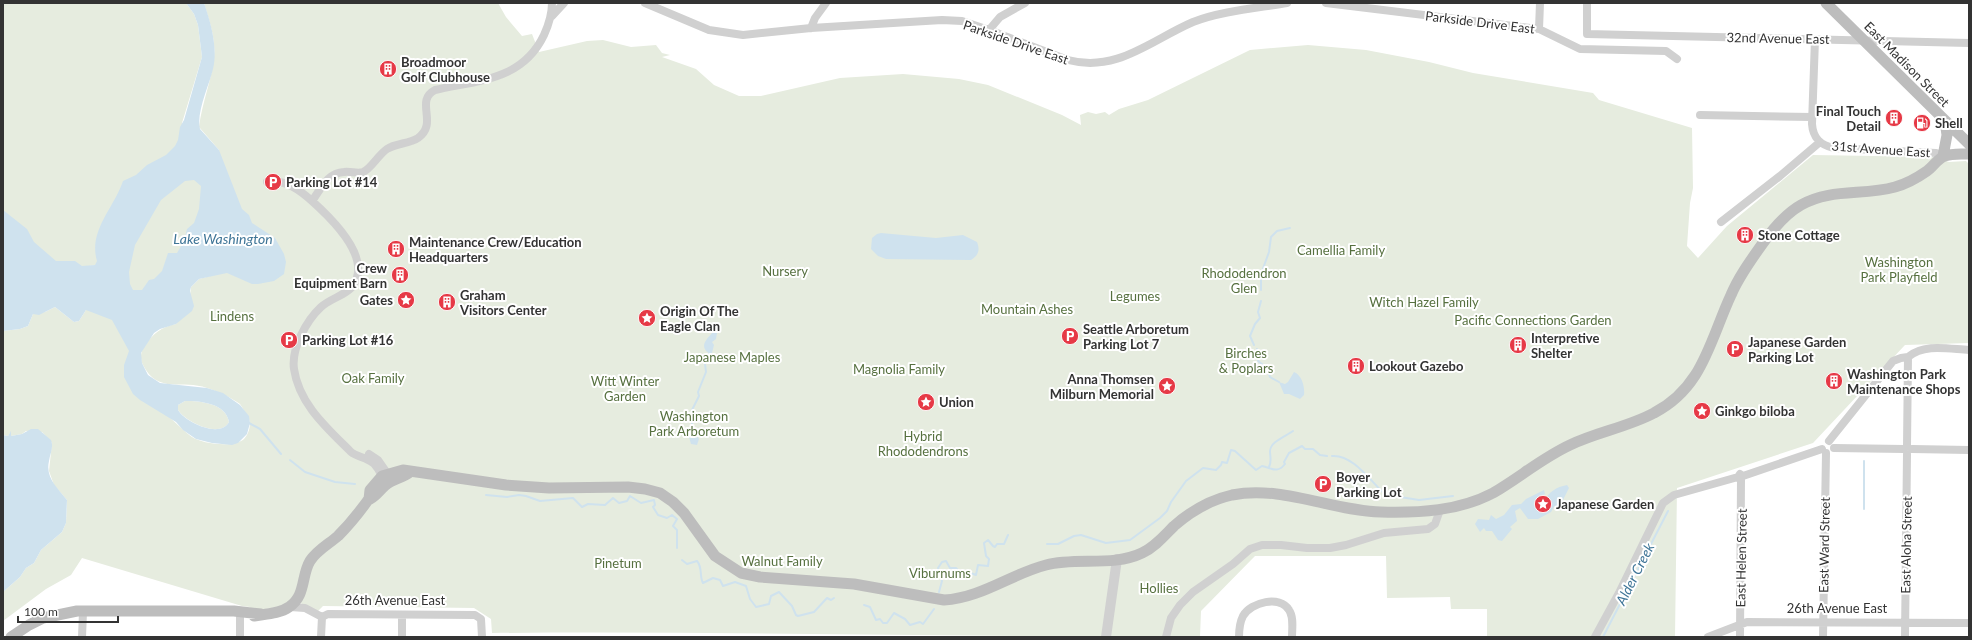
<svg xmlns="http://www.w3.org/2000/svg" width="1972" height="640" font-family="Lato,sans-serif">
	<rect width="100%" height="100%" fill="#fff"/>
	<path fill="#e6ecdf" d="M3,3H186L194,14L198,25L202,57L182,123L188,138L107,264L62,269L3,221Z
		M204,3H498L506,17L522,36L532,34L539,52L587,41L603,40L631,47L656,45L662,53L670,55L662,57L696,69L714,85L739,96H761L840,78L903,74L959,79L988,85L1062,115L1081,125L1080,115L1088,112L1096,114L1105,112L1109,115L1119,109L1148,100L1250,50L1308,45L1366,50L1429,62L1473,73L1593,93L1599,100L1692,128L1693,188L1690,203L1687,246L1698,258L1727,226L1813,155L1936,157L1949,162L1966,161L1969,164V343L1905,345L1813,443L1677,488L1675,637H1487V609H1451L1450,597L1387,598L1386,556H1255L1201,611L1200,637C964,637 728,631 492,633L491,619L474,608L323,606L318,611L300,603L260,610H251L250,607L242,606L82,558L71,575L46,589L3,621V592L20,577L26,568L34,563L41,550L62,532L66,523L67,500L54,485L49,471L52,443L42,432L26,431L22,434L11,436V432L8,436L3,435V331L20,329L28,326L33,314L45,312L55,307L74,322L79,321L86,310L80,305L132,319C132,332 129,363 132,374C135,386 180,428 192,437C202,444 235,448 244,439C249,434 252,423 248,417C245,413 243,408 240,404C232,398 217,391 207,388C183,379 158,395 143,365C140,359 140,352 145,345C153,334 161,327 176,324L190,296L191,287L199,279L214,275L219,150L199,127C202,103 212,79 214,57C216,39 209,20 204,3Z
		M183,165L217,201L147,300L104,277Z
		M185,401C200,401 226,403 229,422C220,439 186,422 178,410V405Z"/>
	<path fill="#cfe2ee" fill-rule="evenodd" d="M186,3H204C211,23 218,48 213,69C209,86 196,112 200,129L219,150L242,209L249,215L252,223L275,238L284,254L286,262L284,274L274,281L258,284H252L227,273L199,279L191,287L190,291L194,306L192,311L176,324L160,329L154,333L141,353L142,363L148,375L160,383L207,388L223,393L240,405L249,416L250,423L247,434L238,443L232,445L212,443L196,439L183,430L176,422L140,400L133,394L124,377V365L129,351L112,320L86,310L79,321L74,322L55,307L39,315L33,314L28,326L20,329L3,331V210L27,229L34,242L56,261H75L82,266L95,265L97,261C88,231 114,208 123,181L136,175L147,165L166,155L175,146L178,140L180,127L184,120L202,57L198,25L194,14ZM194,180L201,186L199,209L194,223L187,229L184,241L177,253H168L162,271L154,279L149,280L142,290H133L130,284L129,272L135,245L161,200L185,181ZM185,401C200,401 226,403 229,422C220,439 185,422 178,410V405Z
		M881,233L936,238L963,235L977,242C980,250 979,255 971,260L886,259L878,256L871,249L872,238L877,234Z
		M713,332L717,333L716,339L712,342L714,345L712,353H709C698,346 708,338 713,332Z
		M1294,372C1302,375 1305,387 1304,395L1300,399L1289,394H1284L1279,382L1285,384L1288,382Z
		M692,428L699,439L697,445L691,444L687,430Z
		M31,429H38L51,440C54,447 50,454 49,461C45,478 58,488 67,500L66,523L62,532L41,550L34,563L26,568L20,577L3,592V435L8,436L11,431V436L22,434Z
		M1567,485L1569,488L1561,504L1554,507L1551,512L1538,519H1528L1520,508L1515,511L1517,521L1510,527L1512,529L1502,541L1498,540L1492,531H1486L1484,528L1480,532L1475,524L1478,519L1489,520L1491,515L1496,519L1504,515L1512,505L1521,504L1526,499L1544,490L1545,494L1541,496L1538,502L1544,501C1549,492 1556,487 1567,485Z"/>
	<g fill="none" stroke-linecap="round" stroke-linejoin="round">
		<path stroke="#cfe2ee" stroke-width="2" d="M1261,290V274L1269,252L1271,237L1277,231L1290,228
			M1254,345L1250,336L1255,324L1260,318L1258,312L1261,301
			M1257,349L1260,355L1258,361L1267,368L1270,377L1279,382
			M249,423L260,429L281,454
			M692,428V410L699,396L698,392L706,372L705,364L709,353
			M1332,456C1354,454 1373,485 1388,497L1394,496L1419,500L1453,496
			M290,460L305,472L335,482L355,484
			M1864,461V509
			M1269,467C1272,461 1270,457 1270,451C1270,442 1286,436 1293,431
			M486,495L507,497L519,495L526,496L540,501L573,498L582,507L588,504L605,505L613,498L619,503L627,501L630,496L641,503L654,500L655,505L653,507L658,515L667,518L672,515L677,519L673,526L677,530V548
			M1047,544H1058L1074,536L1081,535L1106,543L1130,540L1160,518L1167,511L1171,502L1186,481L1203,468L1216,470L1221,465L1222,462L1227,463L1231,450L1235,451L1256,470L1262,466C1272,468 1277,474 1285,464L1284,462L1289,453L1302,446L1305,449H1313L1320,455L1327,456
			M682,560L687,564L697,561C703,568 699,576 703,583L713,578L720,580L723,586L735,582L746,586L750,599L756,607L769,604L771,596L779,592L792,606L796,615L798,616L814,612L827,598L831,600L834,598
			M939,592L942,581L938,568L942,562L946,561L950,568H956L964,576L968,572L976,575L978,565L988,566L989,559L986,556L984,543L988,540L993,546L995,547L997,544H1004L1008,535
			M864,605L870,607L876,620L880,619L883,623H887L894,613L905,619L910,625L920,622L923,624L934,609
			M1603,637L1668,511"/>
		<path stroke="#d0d0d0" stroke-width="8" d="M645,3L709,30L743,35L811,28L942,20L962,21L989,30L1068,60C1117,73 1151,40 1193,22C1221,11 1258,8 1287,3
			M1326,3L1539,29L1580,49L1666,51L1677,59
			M1587,3V34L1969,43
			M552,16L564,3
			M811,28L815,18L826,3
			M1539,29L1540,3
			M989,30L1000,17L1025,3
			M1815,39L1812,124C1813,138 1820,145 1834,148L1936,153L1943,156
			M1700,115L1812,117
			M267,182C283,178 301,191 312,201C331,218 374,259 352,287C344,296 331,298 321,307C307,320 291,348 294,369C299,404 327,428 351,452C357,457 366,457 373,463C378,467 380,474 385,479
			M312,201C321,189 327,173 344,172C351,171 357,174 363,172C371,169 378,155 387,149C396,143 409,144 418,138C439,123 414,101 435,90C478,80 522,81 544,35C549,24 552,15 552,3
			M1721,222L1780,176L1820,142
			M1908,357C1924,343 1949,349 1969,350
			M1829,441L1893,361L1901,358L1908,357
			M1907,446L1908,357
			M1834,448L1904,449
			M1912,449L1969,450
			M369,454L378,460L387,473
			M1740,478L1743,476L1822,449
			M290,607L305,608L322,617
			M82,637L83,612
			M240,637V615
			M321,637L322,617L328,614L475,615L481,619L482,637
			M402,637V615
			M1166,637L1171,618L1180,605L1193,592L1233,564L1250,549L1262,545H1281L1307,548H1330L1346,545L1384,533L1428,529L1435,524L1440,510
			M1239,637C1239,630 1240,622 1243,616C1251,602 1280,595 1289,610C1294,617 1292,629 1292,637
			M1595,637L1619,593L1663,503L1674,495L1738,477L1740,474L1743,476
			M1708,637L1747,622L1969,623
			M1740,637L1741,478
			M1823,637L1826,453
			M1905,637L1907,454"/>
		<path stroke="#d0d0d0" stroke-width="10" d="M1106,637L1117,559"/>
		<path stroke="#bdbdbd" stroke-width="11" d="M1826,3L1969,144
			M1943,156L1947,135L1945,121
			M369,499L370,490L382,476L403,470L506,485L549,488L628,487L645,489L660,493L673,502L684,513L715,556L741,573L760,577L854,584L944,600C981,598 1011,574 1046,565C1077,557 1113,567 1142,553C1155,547 1164,536 1174,526C1191,511 1210,500 1232,495C1282,485 1332,511 1381,512C1419,513 1459,511 1493,493C1519,478 1542,458 1570,445C1597,432 1628,427 1654,413C1703,388 1710,340 1731,295C1739,276 1751,260 1763,243C1773,229 1785,214 1801,205C1831,188 1863,196 1895,187C1906,184 1917,178 1927,171C1933,167 1938,158 1945,156C1952,153 1962,154 1969,154
			M370,499C378,495 382,486 390,482C397,478 404,477 410,472
			M254,616C265,614 279,614 289,607C306,596 301,576 310,561C317,550 329,544 338,536C351,523 362,509 373,493
			M11,637L29,625L43,618L77,611H234L261,614"/>
	</g>
	<defs>
		<symbol id="building-disc" viewBox="-11 -11 22 22"><circle r="9.5" fill="#e63946" stroke="#fff"/><path d="M-4-6H4V6H1V3H-1V6H-4ZM-2.5-4.3h1.7v1.8h-1.7ZM.8-4.3h1.7v1.8H.8ZM-2.5-1h1.7V.8h-1.7ZM.8-1h1.7V.8H.8Z" fill="#fff"/></symbol>
		<symbol id="fuel-disc" viewBox="-11 -11 22 22"><circle r="9.5" fill="#e63946" stroke="#fff"/><path d="M-5.5-6h7V0h2V4h1.3V-2.5L3-4.5l.8-.8L6-3V5H2.5V1h-1V6h-7ZM-4.2-4.7v3.2H.2V-4.7Z" fill="#fff"/></symbol>
		<symbol id="parking-disc" viewBox="-11 -11 22 22"><circle r="9.5" fill="#e63946" stroke="#fff"/><path d="M-3.5-5.5H1a3.5 3.5 0 0 1 0 7H-1V5.5H-3.5ZM-1-3.4V-.6H.8a1.4 1.4 0 0 0 0-2.8Z" fill="#fff"/></symbol>
		<symbol id="sight-disc" viewBox="-11 -11 22 22"><circle r="9.5" fill="#e63946" stroke="#fff"/><path d="M0-6L1.8-2.2L6-1.7L2.9 1.2L3.7 5.4L0 3.3L-3.7 5.4L-2.9 1.2L-6-1.7L-1.8-2.2Z" fill="#fff"/></symbol>
	</defs>
	<g fill-rule="evenodd">
		<use href="#building-disc" x="378" y="59" width="20" height="20"/>
		<use href="#building-disc" x="1884" y="108" width="20" height="20"/>
		<use href="#fuel-disc" x="1912" y="113" width="20" height="20"/>
		<use href="#parking-disc" x="263" y="172" width="20" height="20"/>
		<use href="#building-disc" x="1735" y="225" width="20" height="20"/>
		<use href="#building-disc" x="386" y="239" width="20" height="20"/>
		<use href="#building-disc" x="390" y="265" width="20" height="20"/>
		<use href="#sight-disc" x="396" y="290" width="20" height="20"/>
		<use href="#building-disc" x="437" y="292" width="20" height="20"/>
		<use href="#sight-disc" x="637" y="308" width="20" height="20"/>
		<use href="#parking-disc" x="1060" y="326" width="20" height="20"/>
		<use href="#parking-disc" x="279" y="330" width="20" height="20"/>
		<use href="#building-disc" x="1508" y="335" width="20" height="20"/>
		<use href="#parking-disc" x="1725" y="339" width="20" height="20"/>
		<use href="#building-disc" x="1346" y="356" width="20" height="20"/>
		<use href="#building-disc" x="1824" y="371" width="20" height="20"/>
		<use href="#sight-disc" x="1157" y="376" width="20" height="20"/>
		<use href="#sight-disc" x="916" y="392" width="20" height="20"/>
		<use href="#sight-disc" x="1692" y="401" width="20" height="20"/>
		<use href="#parking-disc" x="1313" y="474" width="20" height="20"/>
		<use href="#sight-disc" x="1533" y="494" width="20" height="20"/>
	</g>
	<g text-anchor="middle" stroke-width="4" stroke-linejoin="round" paint-order="stroke">
		<g font-size="13" fill="#333" stroke="#fff">
			<text transform="translate(1480 22) rotate(7)" y="5">Parkside Drive East</text>
			<text transform="translate(1778 38) rotate(1)" y="5">32nd Avenue East</text>
			<text transform="translate(1016 42) rotate(19)" y="5">Parkside Drive East</text>
			<text transform="translate(1907 64) rotate(45)" y="5">East Madison Street</text>
			<text transform="translate(1881 149) rotate(4)" y="5">31st Avenue East</text>
			<text transform="translate(1824 545) rotate(-89)" y="5">East Ward Street</text>
			<text transform="translate(1906 545) rotate(-89)" y="5">East Aloha Street</text>
			<text transform="translate(1741 558) rotate(-89)" y="5">East Helen Street</text>
			<text x="395" y="605">26th Avenue East</text>
			<text x="1837" y="613">26th Avenue East</text>
		</g>
		<g font-size="13" font-weight="bold" fill="#333" stroke="#fff" text-anchor="start">
			<text x="401" y="67">Broadmoor<tspan x="401" dy="15">Golf Clubhouse</tspan></text>
			<text x="1881" y="116" text-anchor="end">Final Touch<tspan x="1881" dy="15">Detail</tspan></text>
			<text x="1935" y="128">Shell</text>
			<text x="286" y="187">Parking Lot #14</text>
			<text x="1758" y="240">Stone Cottage</text>
			<text x="409" y="247">Maintenance Crew/Education<tspan x="409" dy="15">Headquarters</tspan></text>
			<text x="387" y="273" text-anchor="end">Crew<tspan x="387" dy="15">Equipment Barn</tspan></text>
			<text x="460" y="300">Graham<tspan x="460" dy="15">Visitors Center</tspan></text>
			<text x="393" y="305" text-anchor="end">Gates</text>
			<text x="660" y="316">Origin Of The<tspan x="660" dy="15">Eagle Clan</tspan></text>
			<text x="1083" y="334">Seattle Arboretum<tspan x="1083" dy="15">Parking Lot 7</tspan></text>
			<text x="1531" y="343">Interpretive<tspan x="1531" dy="15">Shelter</tspan></text>
			<text x="302" y="345">Parking Lot #16</text>
			<text x="1748" y="347">Japanese Garden<tspan x="1748" dy="15">Parking Lot</tspan></text>
			<text x="1369" y="371">Lookout Gazebo</text>
			<text x="1847" y="379">Washington Park<tspan x="1847" dy="15">Maintenance Shops</tspan></text>
			<text x="1154" y="384" text-anchor="end">Anna Thomsen<tspan x="1154" dy="15">Milburn Memorial</tspan></text>
			<text x="939" y="407">Union</text>
			<text x="1715" y="416">Ginkgo biloba</text>
			<text x="1336" y="482">Boyer<tspan x="1336" dy="15">Parking Lot</tspan></text>
			<text x="1556" y="509">Japanese Garden</text>
		</g>
		<g font-size="13" fill="#56703f" stroke="#fff">
			<text x="1341" y="255">Camellia Family</text>
			<text x="1899" y="267">Washington<tspan x="1899" dy="15">Park Playfield</tspan></text>
			<text x="785" y="276">Nursery</text>
			<text x="1244" y="278">Rhododendron<tspan x="1244" dy="15">Glen</tspan></text>
			<text x="1135" y="301">Legumes</text>
			<text x="1424" y="307">Witch Hazel Family</text>
			<text x="1027" y="314">Mountain Ashes</text>
			<text x="232" y="321">Lindens</text>
			<text x="1533" y="325">Pacific Connections Garden</text>
			<text x="1246" y="358">Birches<tspan x="1246" dy="15">&amp; Poplars</tspan></text>
			<text x="732" y="362">Japanese Maples</text>
			<text x="899" y="374">Magnolia Family</text>
			<text x="373" y="383">Oak Family</text>
			<text x="625" y="386">Witt Winter<tspan x="625" dy="15">Garden</tspan></text>
			<text x="694" y="421">Washington<tspan x="694" dy="15">Park Arboretum</tspan></text>
			<text x="923" y="441">Hybrid<tspan x="923" dy="15">Rhododendrons</tspan></text>
			<text x="782" y="566">Walnut Family</text>
			<text x="618" y="568">Pinetum</text>
			<text x="940" y="578">Viburnums</text>
			<text x="1159" y="593">Hollies</text>
		</g>
		<g font-size="14" font-style="italic" fill="#3f7597" stroke="#fff">
			<text x="223" y="244">Lake Washington</text>
			<text transform="translate(1635 574) rotate(-63)" y="5">Alder Creek</text>
		</g>
	</g>
	<rect width="1972" height="640" fill="none" stroke="#333333" stroke-width="8"/>
	<path d="M18 616v6h100v-6" fill="none" stroke="#333333" stroke-width="2"/>
	<text x="24" y="616" font-size="12" fill="#333333" stroke="#ffffff" stroke-width="3" paint-order="stroke">100 m</text>
</svg>
